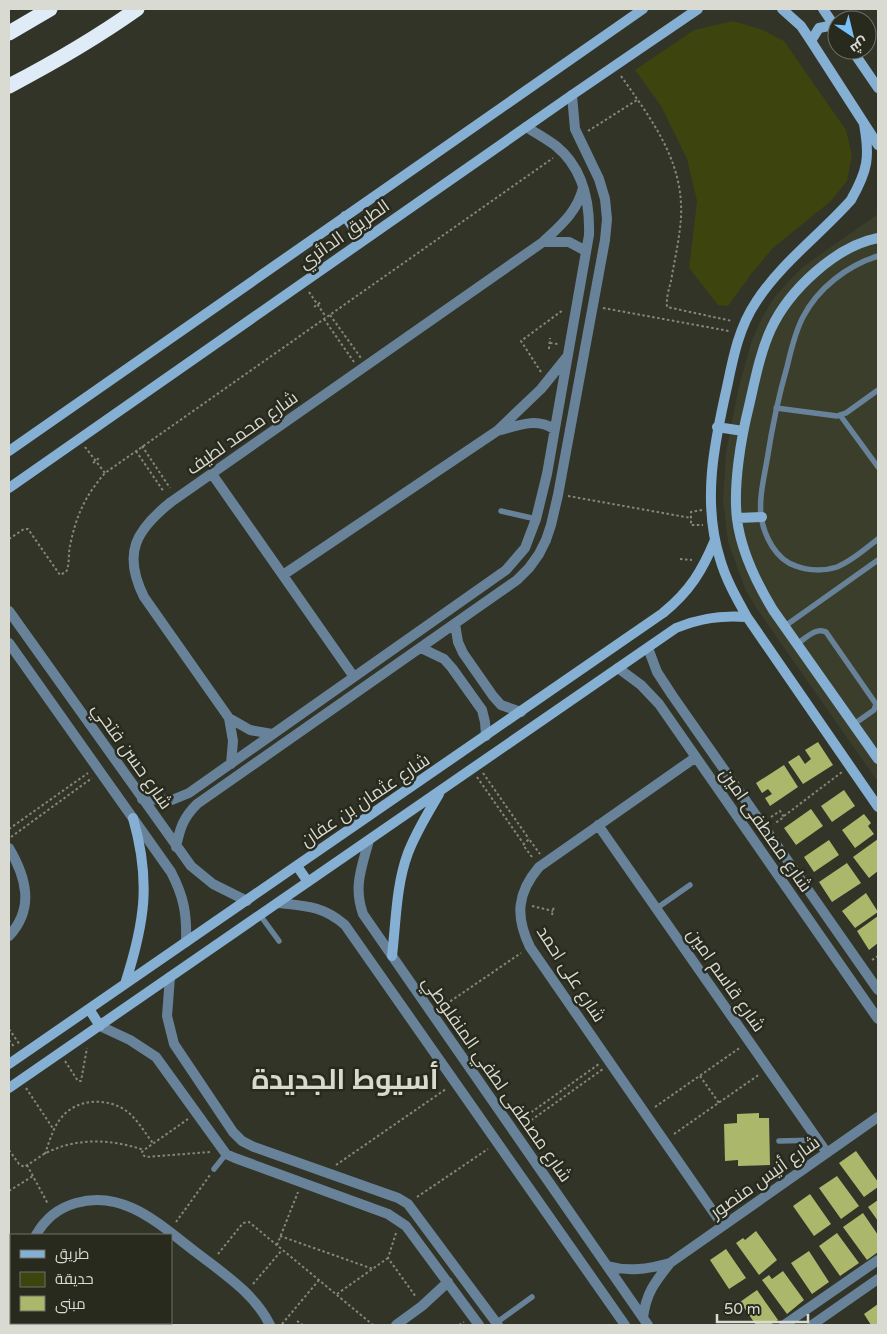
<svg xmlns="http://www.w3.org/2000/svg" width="887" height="1334" font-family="'Varela Round',Cairo,sans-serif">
	<rect width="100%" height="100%" fill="#313427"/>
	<path fill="#3b3e2b" d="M878,214V782L757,609L746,591L728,542L723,499L726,452L739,386L752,340L761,320L773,299L788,282L804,266Z"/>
	<path fill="#3d440e" d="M733,21L763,30L784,41L846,130L852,155L847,181L831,201L773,248L752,273L728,306L718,305L689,268L697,201L687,159L661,106L635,70L694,30Z"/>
	<path fill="#abb86b" d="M818,742L833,765L803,784L788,762L799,755L805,764L811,759L805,750Z
		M784,765L798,787L770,806L765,798L772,794L768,789L762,793L756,783Z
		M844,790L855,806L832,822L821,806Z
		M811,809L823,826L796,845L784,828Z
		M864,814L871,823L868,826L874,834L855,848L842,830Z
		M878,839V871L869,878L853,857Z
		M829,840L839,855L814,872L804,857Z
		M847,863L861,883L832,902L819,882Z
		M866,893L878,912L855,928L842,911Z
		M878,916V943L869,950L857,931Z
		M759,1113V1118H769L770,1165L738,1166V1160L725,1161L724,1124L737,1123V1114Z
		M856,1151L878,1182V1187L864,1197L839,1163Z
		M837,1176L859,1206L841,1219L819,1188Z
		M810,1194L831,1224L814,1236L793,1206Z
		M878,1200V1221L868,1207Z
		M863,1213L878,1235V1252L867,1260L843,1227Z
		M756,1231L777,1260L759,1275L736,1243L743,1238L745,1240Z
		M837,1233L859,1263L840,1276L819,1246Z
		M726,1249L746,1278L729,1289L710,1260Z
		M809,1251L829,1282L812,1294L791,1263Z
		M783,1271L804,1300L787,1314L762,1280L769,1275L772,1279Z
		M757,1290L778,1320L770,1325H756L740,1302Z
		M878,1304V1325H871L864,1314Z"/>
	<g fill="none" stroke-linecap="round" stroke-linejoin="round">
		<path stroke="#85877c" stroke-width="2" stroke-dasharray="2.5 2.5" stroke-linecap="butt" d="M621,76C654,123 688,167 680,228C678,246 674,263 671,281C669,289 666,298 667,307L732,321
			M588,131L637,100
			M309,292L326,317
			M314,307L321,302
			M603,308L729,331
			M330,315L361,358
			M324,319L354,362
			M550,343L558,344
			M549,349L550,338
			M541,372L521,341L563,310
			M142,446L170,488
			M85,447L105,473
			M136,451L164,492
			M93,463L99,458
			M568,496L691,518
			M702,510L691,512V525H703
			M9,539L24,529H28L60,575L66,572C70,565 68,554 70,546C76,516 85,496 105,473L553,158
			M680,559L692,560
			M483,773L529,839
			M477,777L523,843
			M784,816L842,772
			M771,817L780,811L784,817L774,824
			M9,829L88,773
			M11,837L92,778
			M532,857L523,845L529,839L540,854
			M532,906L553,911
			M552,915L554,906
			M872,960L878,956
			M442,1007L521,953
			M9,1029L20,1045
			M9,1040L15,1048
			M65,1061L78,1081H81L87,1048
			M700,1076L719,1103
			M26,1088L54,1130
			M655,1107L741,1047
			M188,1119L144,1150L142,1152L143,1155L146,1157L210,1152
			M519,1121L599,1064
			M523,1126L603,1069
			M674,1134L760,1074
			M9,1150L19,1164L24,1167C31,1163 38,1158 44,1154C76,1137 111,1139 144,1150
			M45,1154C49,1142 53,1128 61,1118C76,1099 105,1097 125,1110C137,1118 144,1132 153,1143
			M27,1165L48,1204
			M336,1165L446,1089
			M9,1191L33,1176
			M417,1197L488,1149
			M176,1222L210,1175
			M396,1233L388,1258L416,1297
			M280,1236L373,1269
			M277,1245L298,1192
			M218,1254L243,1223L249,1222L373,1325
			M253,1284L282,1250
			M337,1294L388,1258
			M297,1321L303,1325
			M282,1324L319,1280
			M459,1325L464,1322"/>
		<path stroke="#688399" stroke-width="5.5" d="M878,256C848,265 818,288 803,317C795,332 791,350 787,367C778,398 772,428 767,460C764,478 759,497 761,516C764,536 776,560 796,566C809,571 825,571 837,567C852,561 865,549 878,539
			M776,408L837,416L846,413L878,390
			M840,415L878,467
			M501,511L536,519
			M785,626L878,560
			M797,644C806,638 816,627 826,632L876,704L874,710L854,724
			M657,908L690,885
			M260,915L279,941
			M779,1141L818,1140
			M214,1169L226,1154
			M496,1323L532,1297"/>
		<path stroke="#688399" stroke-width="10" d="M543,242H569L586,251
			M497,431C517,426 536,417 554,429
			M212,474L354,677
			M283,575L497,431L541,389L566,358
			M9,611L191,866L213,884L247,901
			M455,624L458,642L463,653L493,696L501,705L521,712
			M9,643L171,872C184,897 187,914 186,942
			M421,648L444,659L452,668L482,710L485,722L486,736
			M648,648L657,672L672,695L878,990
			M618,668L641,685L659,704L878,1019
			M229,718L233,741L231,764
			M272,734L250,730L229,718L144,597C122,553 136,530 171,502L543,242C561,225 577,212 583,188
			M696,757L539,867C517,893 515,916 530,947L723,1226
			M142,799L172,800L189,793L506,570L525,548L536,519L547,474L589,235C590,202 583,168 556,146C547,139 536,133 526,127
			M598,825L827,1153
			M369,840C362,867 353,886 363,914L648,1325
			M176,847C180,828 183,818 197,804L517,580L529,568L539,554L546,540L551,525L558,495L605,240L607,219L605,199L599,179L575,129L572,95
			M9,848C26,877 35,908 9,936
			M278,903C306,906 323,906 345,925L625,1325
			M170,977L167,1016L174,1044L233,1132L242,1141L254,1147L398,1198L408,1204L498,1325
			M100,1026L130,1040L156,1057L226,1154L235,1158L388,1214L406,1226L479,1325
			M36,1235C45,1219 58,1208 76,1203C125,1189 161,1226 197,1253C224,1274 255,1294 270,1325
			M607,1266C629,1272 648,1269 670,1263
			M643,1318C646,1293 655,1282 670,1263L878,1117
			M56,1323L58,1325
			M89,1325L91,1323
			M396,1325L422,1306L448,1282
			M784,1325L878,1260
			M812,1325L878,1279"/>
		<path stroke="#85b0d4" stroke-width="10" d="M782,9L801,26L811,41L878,145
			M823,9L836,28
			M811,41L819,28L834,25
			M852,50L878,88
			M864,124C870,157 868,170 851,200C821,234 781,263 756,302C739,327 733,358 727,387C714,444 702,502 720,559C726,580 737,599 747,617L878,807
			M345,216L363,241
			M878,238C836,246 789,290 771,329C760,353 755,380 749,406C741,438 733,485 737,519C741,551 756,582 773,610L878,759
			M717,427L743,431
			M9,451L643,9
			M9,488L572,95L698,9
			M737,518L762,517
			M297,866L308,882
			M392,956C396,922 396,885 408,853C416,832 428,813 439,794
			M125,984C145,922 151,881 133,818
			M89,1009L100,1026
			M9,1064L663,613C690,591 702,571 715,540
			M9,1088L676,628C700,618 721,615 747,617"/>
		<path stroke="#dfecf7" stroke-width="15" d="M9,33L50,9
			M9,86C53,63 96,38 137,9"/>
	</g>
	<g text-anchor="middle" stroke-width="5" stroke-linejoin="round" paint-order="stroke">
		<g font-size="18" fill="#d9dad2" stroke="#282a1e">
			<text transform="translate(344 234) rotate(-35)" y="6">الطريق الدائري</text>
			<text transform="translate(242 433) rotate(-35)" y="6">شارع محمد لطيف</text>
			<text transform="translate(132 756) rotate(55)" y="6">شارع حسن فتحي</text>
			<text transform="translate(365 800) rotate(-34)" y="6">شارع عثمان بن عفان</text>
			<text transform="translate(766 830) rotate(55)" y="6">شارع مصطفى امين</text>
			<text transform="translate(571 974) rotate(57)" y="6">شارع على احمد</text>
			<text transform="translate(726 980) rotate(55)" y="6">شارع قاسم امين</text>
			<text transform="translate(497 1079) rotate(55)" y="6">شارع مصطفى لطفي المنفلوطي</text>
			<text transform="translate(765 1177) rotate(-35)" y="6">شارع أنيس منصور</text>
		</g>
		<g font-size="28" font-weight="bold" fill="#d8dbcb" stroke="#282a1e">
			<text x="345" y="1089">أسيوط الجديدة</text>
		</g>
	</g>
	<rect width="887" height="1334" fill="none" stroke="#d9dad2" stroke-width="20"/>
	<rect x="10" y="1234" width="162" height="90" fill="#282a1e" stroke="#6f7066"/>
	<rect x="20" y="1250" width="25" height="8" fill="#85b0d4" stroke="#6f7066"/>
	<text x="55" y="1259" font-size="15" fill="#d9dad2">طريق</text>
	<rect x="20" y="1272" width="25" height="15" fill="#3d440e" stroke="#6f7066"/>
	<text x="55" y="1284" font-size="15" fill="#d9dad2">حديقة</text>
	<rect x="20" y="1296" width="25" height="15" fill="#abb86b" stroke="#6f7066"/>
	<text x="55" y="1309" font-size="15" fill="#d9dad2">مبنى</text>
	<g transform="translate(852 35) rotate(145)"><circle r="24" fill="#282a1e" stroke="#6f7066"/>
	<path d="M0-4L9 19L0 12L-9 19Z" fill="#79bff8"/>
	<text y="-8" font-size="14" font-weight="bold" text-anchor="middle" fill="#d9dad2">ش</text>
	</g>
	<path d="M717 1314v8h91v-8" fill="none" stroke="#d9dad2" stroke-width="2.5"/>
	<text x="724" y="1314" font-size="15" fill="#d9dad2" stroke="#282a1e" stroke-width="4" paint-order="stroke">50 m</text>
</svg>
